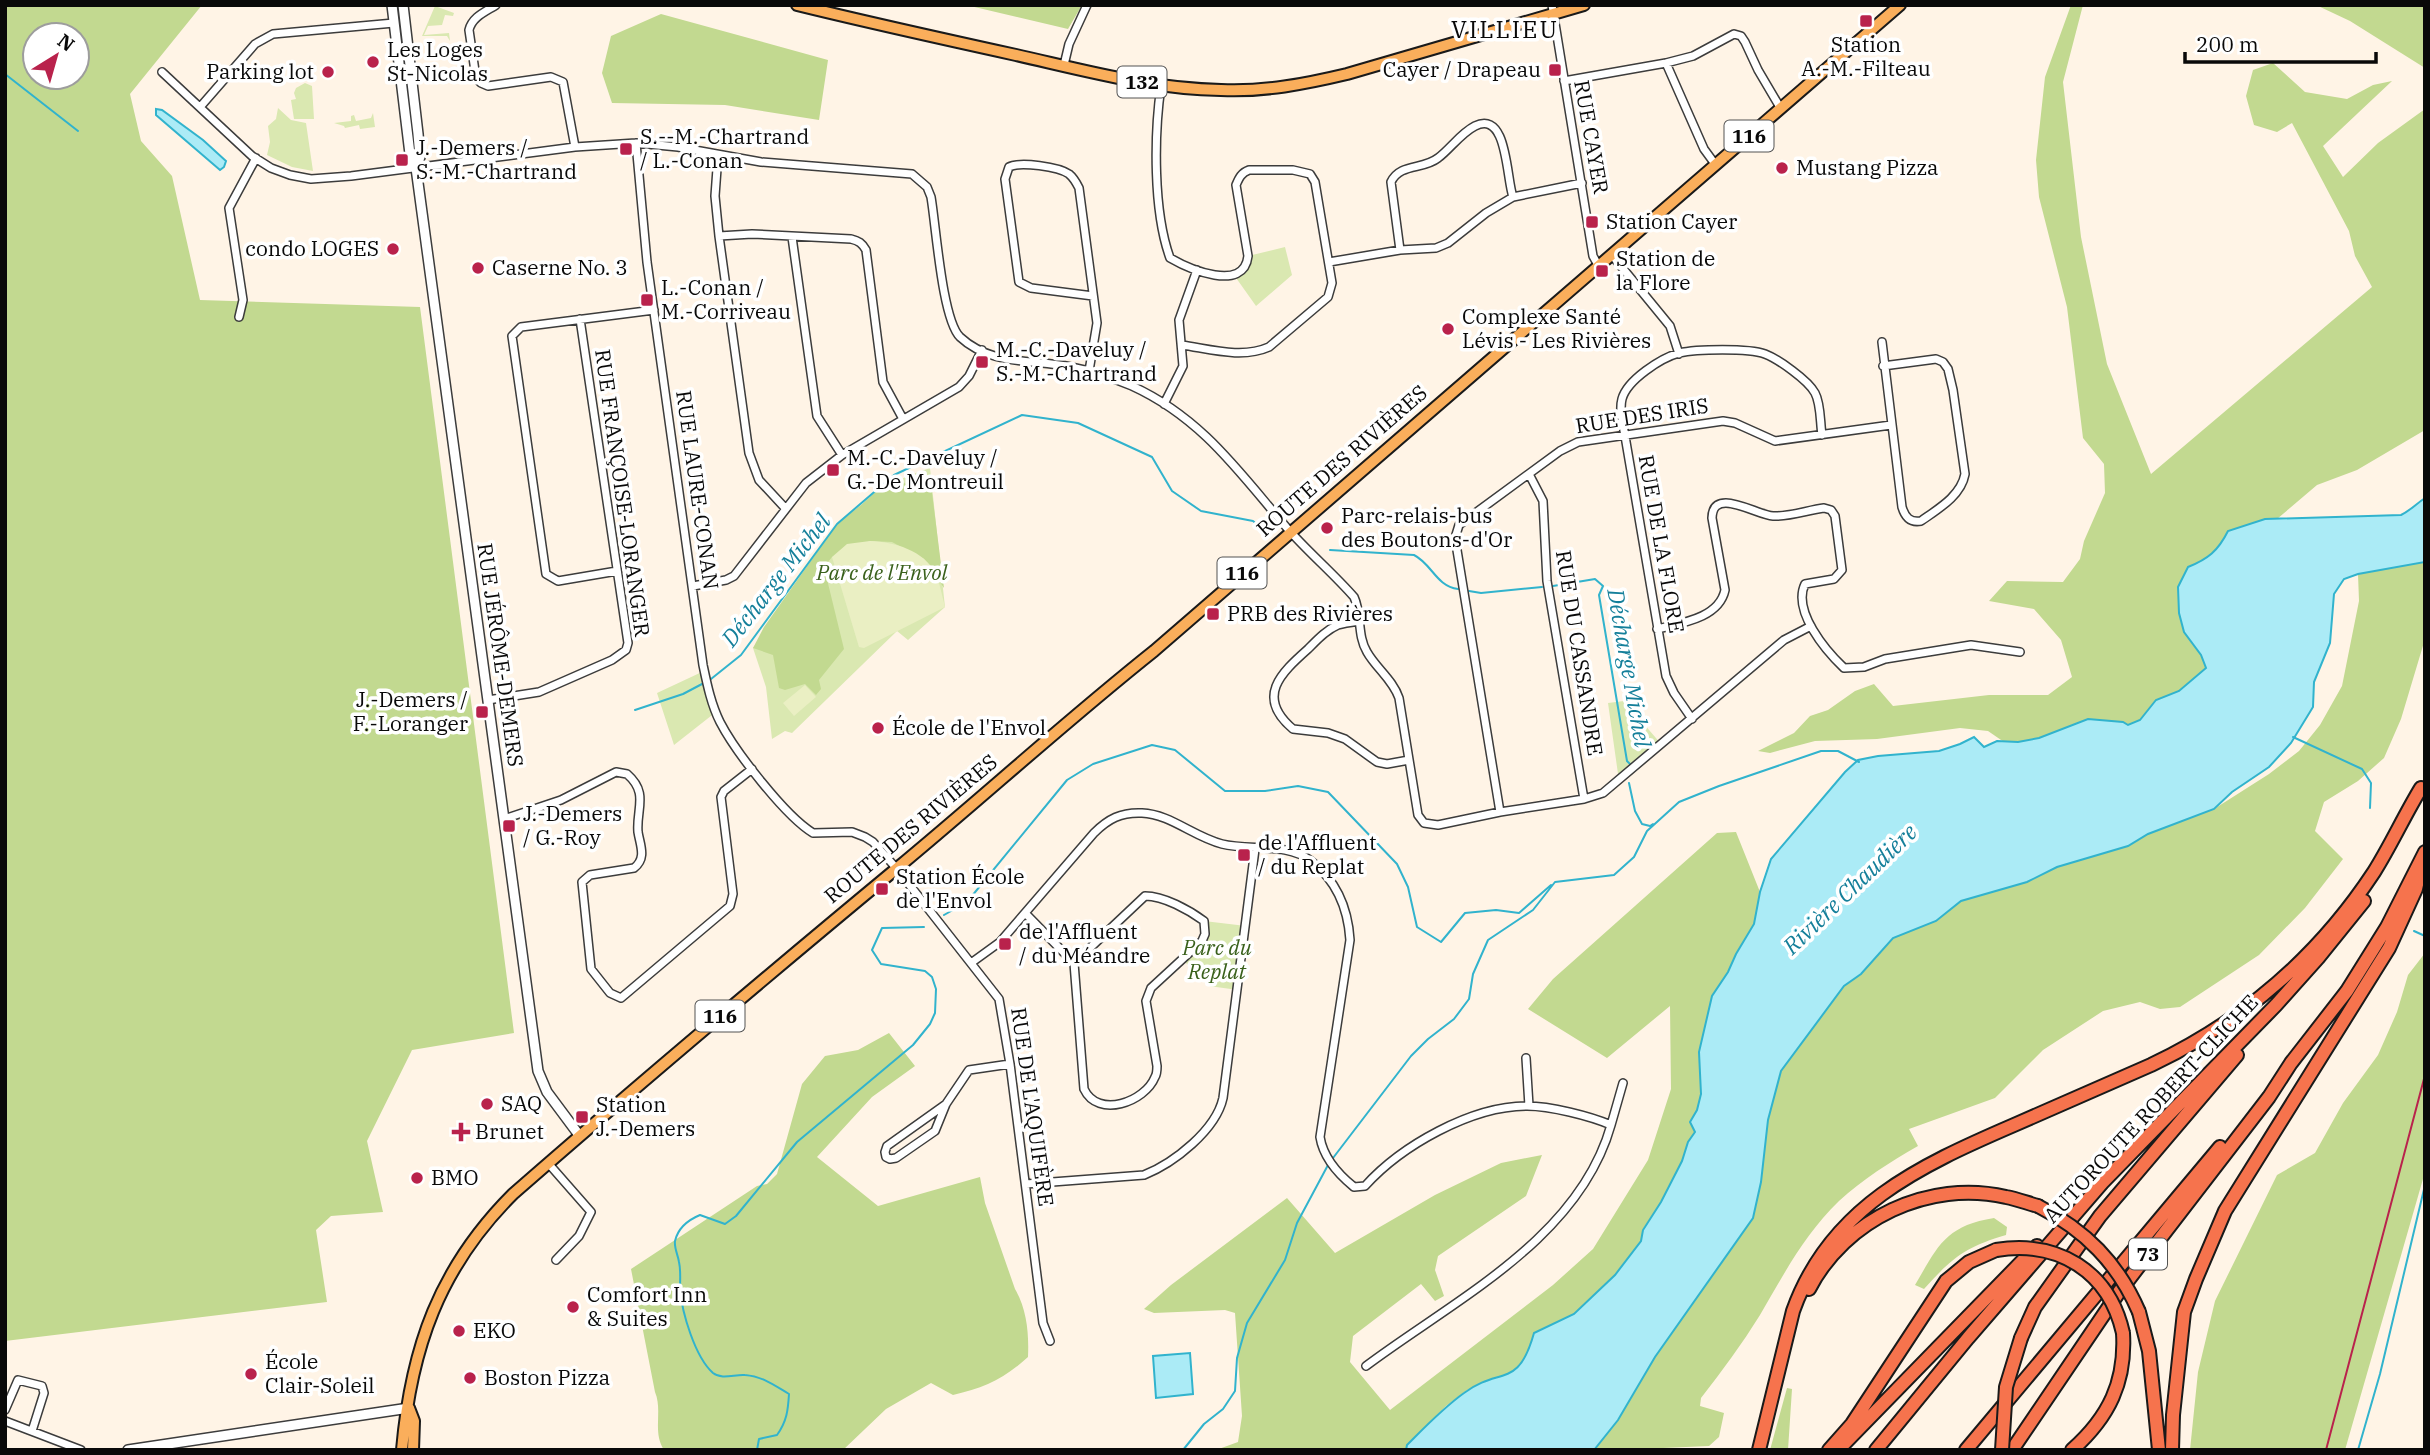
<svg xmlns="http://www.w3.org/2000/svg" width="2430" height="1455" font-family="'IBM Plex Serif',serif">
	<rect width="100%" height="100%" fill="#fff4e6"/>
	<path fill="#dae8b1" d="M435,6L454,13L453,16L445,15L442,25L428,26L424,35L449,33L450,41L447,36H422Z
		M305,83L312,86L314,119H294L291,100L296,99L294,93L296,88Z
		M278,108L291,120L306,123L313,171L292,167L267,155L270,142L268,126L276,119Z
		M373,113L375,127L360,129L359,125L345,128L344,126L334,123L351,121V116L354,115L356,121L371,118Z
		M1285,247L1292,275L1256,306L1234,275L1239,272L1248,256Z
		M930,468L945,607L908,640L897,631L792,733L785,731L772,739L766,687L753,648L829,543L883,492L905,477Z
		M704,671L716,712L674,745L657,693Z
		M1624,701L1662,745L1619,781L1608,703Z
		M1204,921L1246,926L1238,990L1209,986L1182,959L1202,941Z"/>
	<path fill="#c2d990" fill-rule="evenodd" d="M5,5H202L130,94L141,141L172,176L200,300L420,307L514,1033L412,1050L367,1141L383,1212L331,1216L316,1230L327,1302L5,1341ZM35,35H77V77H35Z
		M966,5H1082L1068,29Z
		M2071,5H2083L2063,82L2081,237L2107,364L2151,474L2372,287L2355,256L2349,231L2292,123L2277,132L2254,125L2246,96L2253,70L2273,63L2305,92L2347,99L2373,85L2392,81L2323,146L2343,177L2378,143L2425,109V430L2357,470L2317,485L2277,519H2265L2228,531C2218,551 2208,559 2188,567L2184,632L2201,655L2207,668L2179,691L2156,700L2140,720L2128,725L2088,719L2039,738L2018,742H2004L1988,731L1960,728L1877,739L1815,741L1770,753L1758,751L1794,733L1810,716L1828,710L1855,691L1874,684L1893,706L1989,695H2048L2072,677L2061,640L2034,609L1989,601L2007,581L2063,582L2080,559L2084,541L2105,493L2104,464L2083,438L2067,307L2039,197L2036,160L2045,77Z
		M2316,5H2425V68L2350,21Z
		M661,14L828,60L819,120L725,105L612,103L602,73L611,36Z
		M894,475L906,484L930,477L944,588L924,559L892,542L870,541L832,557L824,567L844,649L819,680L821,689L816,695L805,684L785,690L779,688L773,655L753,648L764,627L837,524L861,505Z
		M2425,562V639L2401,719L2384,758L2358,781L2324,802L2315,831L2343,859L2305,908L2259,955L2180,1007L2160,1009L2140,1002L2103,1011L2043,1050L1995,1098L1909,1129L1918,1146C1890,1162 1863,1179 1839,1201C1804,1235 1784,1274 1760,1315C1742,1344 1722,1371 1701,1398L1700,1406L1724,1413L1719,1437L1709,1446L1663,1448L1661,1450H1594L1618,1420L1655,1357L1753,1218L1761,1182L1768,1120L1781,1071L1844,986L1861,974L1893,938L1936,921L1961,901L2027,882L2057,867L2128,846L2148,834L2214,809L2269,774L2299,751L2320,725L2342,686L2359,601L2358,574Z
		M1736,832L1760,892L1754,924L1736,954L1728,972L1712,996L1699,1052L1701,1094L1697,1110L1690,1122L1696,1132L1688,1142L1682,1161L1661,1202L1643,1229L1641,1241L1615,1275L1574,1314L1534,1333L1527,1358L1514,1371L1467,1390L1446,1406L1407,1445L1406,1450H1216L1238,1442L1242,1416L1235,1313L1225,1310L1154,1313L1144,1309L1171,1285L1287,1198L1335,1253L1435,1195L1501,1163L1542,1155L1526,1196L1438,1256L1435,1270L1444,1296L1435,1301L1421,1284L1353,1336L1350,1362L1390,1410L1553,1285L1593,1249L1648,1160L1671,1089L1670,1006L1607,1058L1528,1009L1553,979L1717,833Z
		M2425,953V1172L2345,1450H2190L2198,1372L2215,1301L2277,1175L2315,1153L2343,1103L2378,1055L2397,1012L2408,975Z
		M889,1033L915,1066L872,1097L817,1157L878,1206L980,1177L985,1203L1015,1289C1027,1310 1029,1333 1028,1357C1004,1379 984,1388 953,1395L931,1383L886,1409L843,1450H664C652,1432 663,1411 655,1392L631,1269L757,1186L767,1184L777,1174L802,1084L825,1056L858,1050Z
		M1994,1218L2007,1227L2006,1235C1965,1247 1952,1258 1924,1289L1915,1285C1938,1246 1945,1226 1994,1218Z
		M1787,1388L1792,1389L1788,1450H1770Z"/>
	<path fill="#eaefc3" d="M870,541C894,542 924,550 936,574C940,584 942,596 945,607L864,648L859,647L832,557L847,544Z
		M805,685L816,697L794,716L783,703Z"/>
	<path fill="#abebf6" stroke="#31b3cd" stroke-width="2" d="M156,109L162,110L203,140L226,161L224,167L220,170L156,115Z
		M2425,498V562L2358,574L2344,579L2334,594L2330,643L2314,682L2313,707L2291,743L2269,767L2232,792L2214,809L2148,834L2128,846L2057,867L2027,882L1961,901L1936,921L1893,938L1861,974L1844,986L1781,1071L1768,1120L1761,1182L1753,1218L1655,1357L1618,1420L1594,1450H1406L1407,1445C1425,1427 1443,1408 1464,1393C1500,1366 1518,1390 1534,1333L1574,1314L1615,1275L1641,1241L1643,1230L1661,1202L1682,1161L1688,1142L1695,1132L1690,1122L1697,1110L1701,1094L1699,1052L1712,996L1728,972L1736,954L1754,924L1760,892L1771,859L1845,772L1858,760L1878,756L1939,751L1960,744L1974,737L1984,747L1997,741L2018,742L2039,738L2088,719L2123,722L2128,725L2140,720L2156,700L2179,691L2206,668L2201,655L2184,632L2179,613L2178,587L2188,567C2208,559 2218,551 2228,531L2265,519L2401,515C2411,510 2416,504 2425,498Z
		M1190,1353L1193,1394L1156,1398L1153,1356Z"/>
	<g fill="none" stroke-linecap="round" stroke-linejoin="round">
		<path stroke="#31b3cd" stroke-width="2" d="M5,74L78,131
			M1330,550L1414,555C1432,564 1436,586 1458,589
			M1553,586L1595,579L1603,586L1599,595L1627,761L1630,764
			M1469,591L1481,593L1542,587
			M711,679L741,655L837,524L894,475L1022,415L1078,423L1152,457L1172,491L1201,511L1253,521L1266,532
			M635,710L683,694L702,684
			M2293,737L2362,769L2371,783L2370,808
			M1629,783L1635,811L1642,824L1650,826L1653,824
			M944,915L967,902L1067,780L1093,764L1152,745L1175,750L1225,791H1265L1298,786L1328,792L1397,864L1408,887L1417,927L1441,942L1465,913L1496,910L1519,913L1551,885
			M2414,931L2425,936
			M1333,1158L1411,1056L1428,1039L1454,1019L1469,999L1473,974L1488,940L1533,910L1555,882L1614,875L1634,857L1647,831L1679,802L1719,786L1821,751H1838L1859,762
			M757,1450L759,1439L777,1435C787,1421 788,1410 789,1394C774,1385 762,1376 745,1375C735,1374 722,1380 713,1373C695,1357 682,1313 680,1289C680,1280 681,1271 679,1262C678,1255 674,1248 675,1241C678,1228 688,1220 700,1215L725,1224L736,1216L797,1142L913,1045L930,1024L935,1013L936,989L932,977L925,971L881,964L872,950L882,928L924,927
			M1183,1450L1204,1424L1223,1409L1235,1391L1237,1358L1247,1323L1285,1260L1297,1223L1328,1165
			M2358,1450L2380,1374L2425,1185"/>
		<defs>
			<path id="minor" d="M496,5C485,12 472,17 469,30L476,78L481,83L488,86L551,77L563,82L575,147
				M1552,5L1593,256L1598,265
				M1666,63L1704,149L1715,164
				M1064,65L1069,44L1087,5
				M162,72L252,156L271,168L290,175L311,179L351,176L575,147L636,143L678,147L761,162L912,174L927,187L931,197C936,226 942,319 960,337C991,366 1033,359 1071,367C1092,371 1113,378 1132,386C1202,418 1239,472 1287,528C1308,552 1333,573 1354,597C1362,614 1357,636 1367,652C1376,668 1393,680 1399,698L1418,815L1424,823L1438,825L1500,812L1584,799L1603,793L1784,640L1811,626
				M1564,81L1666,63L1693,56L1734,34L1741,36L1745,42L1758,70L1781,109
				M1161,86C1154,135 1153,211 1170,258C1189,269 1244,293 1248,256L1236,185C1239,178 1241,173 1249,170H1293L1310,174L1315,182L1332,283L1328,297L1269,347C1242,359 1210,349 1182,345
				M201,106L255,44L273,34L394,23
				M636,143L647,262L703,665C707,684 711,704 720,722C735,751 785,816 813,833L852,832L865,837L873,842L897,869L999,999L1010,1064L1043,1323L1050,1341
				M718,155L715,196L719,236L749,453L759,480L785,508
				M719,236L752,234L851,239C859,241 862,243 866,250L883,382L903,419
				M792,237L817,416L842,455
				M1400,250L1391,182C1400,163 1423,170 1438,158C1450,149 1461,133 1475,126C1508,110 1506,178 1513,197
				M1611,254L1670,326L1679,354
				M1329,262L1400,250L1436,248L1448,243L1486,213L1513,197L1582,183
				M239,317L243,300L229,208L256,158
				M1882,342L1902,507C1905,517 1910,523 1921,521C1938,509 1961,496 1965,474L1953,390L1948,369L1943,362L1936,359L1883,366
				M1089,371L1097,323L1079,188C1076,182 1074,178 1069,174C1059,167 1020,161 1009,167L1005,179L1019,282L1031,288L1093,296
				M1164,404L1183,366L1179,320L1197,270
				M1529,474L1543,501L1547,581L1584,799
				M617,571L558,581L546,574L512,336L521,327L654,310
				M693,586L726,580L734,576L806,483L842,455L959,387L969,376L982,350
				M1360,621C1353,622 1345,623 1338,625C1326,630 1317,640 1308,649C1281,673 1255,697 1293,729L1328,733L1345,739L1377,762L1387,764L1409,760
				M1657,629C1682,623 1719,618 1725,590L1712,518C1713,486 1756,515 1773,516C1789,517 1808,510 1824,508L1831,510L1835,516L1842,570L1834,579L1805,584C1792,611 1826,651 1844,668L1864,667L1885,659L1971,645L2020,652
				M488,700L539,692L612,660L626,650L628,643L580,319
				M1692,719L1674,693L1666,676L1625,436C1623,424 1619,410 1622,399C1627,380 1661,358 1679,353C1696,349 1749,348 1765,354C1778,359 1808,380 1815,393C1821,404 1820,422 1822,435
				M1500,812L1455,538L1459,525L1560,451L1578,442L1723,421L1735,423L1775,441L1891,425
				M504,819L561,800L616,772L627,774C649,793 636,809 638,832C640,845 647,858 634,868L590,875L582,882L591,969L610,993L621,998L730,906L733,894L721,797L724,791L752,769
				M1025,913L1074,963L1145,896C1164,896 1189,910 1204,921L1205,934L1202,941L1151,988L1146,1001L1157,1066C1157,1070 1157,1074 1155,1077C1145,1102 1098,1119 1084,1089L1074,963
				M971,963L1000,942L1094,833C1108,819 1121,812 1142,813C1170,814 1194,837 1222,844C1250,851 1287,842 1311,861C1337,881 1348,908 1350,940L1320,1137C1323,1156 1338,1174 1354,1187L1365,1186C1401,1146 1471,1106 1527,1106C1550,1106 1590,1116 1611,1125C1579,1239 1454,1300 1366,1366
				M1526,1058L1529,1106
				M946,1104L887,1146L885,1152L886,1157L890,1159L896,1158L935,1131L946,1104L969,1070L1010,1064
				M1611,1125L1623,1083
				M548,1163L591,1212L579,1236L556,1260
				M1026,1184L1144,1175C1174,1163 1216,1130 1223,1098L1255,849
				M5,1410L18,1380L42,1386L44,1393L32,1431
				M5,1421L81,1450"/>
			<path id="tertiary" d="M392,5L410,154L416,168L538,1071L547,1092L579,1135
				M403,5L418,134L420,157L416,168
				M128,1450L409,1408"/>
			<path id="primary" d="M797,5C870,23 943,39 1016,55C1083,70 1151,89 1221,90C1264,92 1305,84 1347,74L1584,5
				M409,1408L414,1421L413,1450
				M402,1450C411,1348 439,1268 513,1194C639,1084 767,976 896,869C983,797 1066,721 1154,651L1900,5"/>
			<path id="motorway" d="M1809,1289C1845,1219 1929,1179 2006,1197C2017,1199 2027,1203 2038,1206
				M2139,1312L2149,1351L2159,1450
				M2021,1338L2035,1307L2100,1216L2237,1055
				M1759,1450L1793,1311C1830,1207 1919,1166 2014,1125C2060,1105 2105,1085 2151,1065C2242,1022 2318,957 2374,872C2391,845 2404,816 2421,788
				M1829,1450L1852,1424L1946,1281L1969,1262L1996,1250
				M1838,1450L2037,1246
				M1876,1450L1968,1338L2102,1183L2276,1005L2318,958L2364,901
				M1966,1450L2220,1147
				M2012,1450L2119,1292L2269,1097L2291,1063L2347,991L2387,927L2425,852
				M2072,1450C2109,1417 2126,1382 2123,1333
				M2172,1450L2173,1415L2184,1312L2196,1279L2225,1211L2389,948L2416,889L2420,872"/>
		</defs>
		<use href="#minor" stroke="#3c3c3c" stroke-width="10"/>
		<use href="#tertiary" stroke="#3c3c3c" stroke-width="12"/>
		<use href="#primary" stroke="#1a1a1a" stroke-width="14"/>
		<use href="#motorway" stroke="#1a1a1a" stroke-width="16"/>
		<use href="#minor" stroke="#fff" stroke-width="7"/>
		<use href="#tertiary" stroke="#fff" stroke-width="9"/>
		<use href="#primary" stroke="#faae5b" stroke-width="10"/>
		<use href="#motorway" stroke="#f6734d" stroke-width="12"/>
		<path stroke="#b9224c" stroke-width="2" d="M2326,1450L2425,1075"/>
		<defs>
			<path id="motorway-bridge" d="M2038,1206C2085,1230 2118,1263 2139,1312
				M1996,1250C2058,1240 2109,1271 2123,1333
				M2002,1450L2006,1387L2021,1338"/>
		</defs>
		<use href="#motorway-bridge" stroke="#1a1a1a" stroke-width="16" stroke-linecap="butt"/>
		<use href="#motorway-bridge" stroke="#f6734d" stroke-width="12"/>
	</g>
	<g fill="#b9224c" stroke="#fff" stroke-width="2.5">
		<rect x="1859" y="14" width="14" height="14" rx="3.5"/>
		<circle cx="373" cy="62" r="7"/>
		<rect x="1548" y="63" width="14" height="14" rx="3.5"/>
		<circle cx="328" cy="72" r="7"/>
		<rect x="619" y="142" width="14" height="14" rx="3.5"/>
		<rect x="395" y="153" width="14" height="14" rx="3.5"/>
		<circle cx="1782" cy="168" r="7"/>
		<rect x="1585" y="215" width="14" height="14" rx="3.5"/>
		<circle cx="393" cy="249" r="7"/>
		<circle cx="478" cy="268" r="7"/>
		<rect x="1595" y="264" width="14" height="14" rx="3.5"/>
		<rect x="640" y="293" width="14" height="14" rx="3.5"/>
		<circle cx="1448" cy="329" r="7"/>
		<rect x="975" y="355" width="14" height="14" rx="3.5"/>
		<rect x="826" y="463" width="14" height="14" rx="3.5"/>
		<circle cx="1327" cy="528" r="7"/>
		<rect x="1206" y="607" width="14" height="14" rx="3.5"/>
		<rect x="475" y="705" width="14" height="14" rx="3.5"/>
		<circle cx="878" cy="728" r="7"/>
		<rect x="502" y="819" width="14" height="14" rx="3.5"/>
		<rect x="1237" y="848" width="14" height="14" rx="3.5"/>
		<rect x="875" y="882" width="14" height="14" rx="3.5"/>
		<rect x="998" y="937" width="14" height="14" rx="3.5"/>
		<circle cx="487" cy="1104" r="7"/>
		<rect x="575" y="1110" width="14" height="14" rx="3.5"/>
		<path d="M457.5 1121.5h7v7h7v7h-7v7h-7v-7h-7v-7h7z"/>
		<circle cx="417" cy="1178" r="7"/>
		<circle cx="573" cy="1307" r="7"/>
		<circle cx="459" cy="1331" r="7"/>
		<circle cx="251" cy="1374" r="7"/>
		<circle cx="470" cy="1378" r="7"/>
	</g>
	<g text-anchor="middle" stroke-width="7" stroke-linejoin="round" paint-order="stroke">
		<g fill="#fff" stroke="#535353" stroke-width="2">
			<rect x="1117.5" y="66.5" width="49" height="31" rx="5"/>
			<rect x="1724.5" y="120.5" width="49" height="31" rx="5"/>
			<rect x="1217.5" y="557.5" width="49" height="31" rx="5"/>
			<rect x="695.5" y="1000.5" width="49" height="31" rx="5"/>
			<rect x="2129" y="1238.5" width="38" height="31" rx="5"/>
		</g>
		<g font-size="19" font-weight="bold" fill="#090909">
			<text x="1142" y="89">132</text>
			<text x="1749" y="143">116</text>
			<text x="1242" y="580">116</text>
			<text x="720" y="1023">116</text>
			<text x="2148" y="1261">73</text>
		</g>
		<g font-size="21" fill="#090909" stroke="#fff" text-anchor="start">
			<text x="1866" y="52" text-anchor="middle">Station<tspan x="1866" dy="24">A.-M.-Filteau</tspan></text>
			<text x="387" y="57">Les Loges<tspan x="387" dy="24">St-Nicolas</tspan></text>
			<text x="1541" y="77" text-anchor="end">Cayer / Drapeau</text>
			<text x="314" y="79" text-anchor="end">Parking lot</text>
			<text x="640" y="144">S.--M.-Chartrand<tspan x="640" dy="24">/ L.-Conan</tspan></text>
			<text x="416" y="155">J.-Demers /<tspan x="416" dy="24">S.-M.-Chartrand</tspan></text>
			<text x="1796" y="175">Mustang Pizza</text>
			<text x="1606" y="229">Station Cayer</text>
			<text x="379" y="256" text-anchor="end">condo LOGES</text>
			<text x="1616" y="266">Station de<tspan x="1616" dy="24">la Flore</tspan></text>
			<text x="492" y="275">Caserne No. 3</text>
			<text x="661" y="295">L.-Conan /<tspan x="661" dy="24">M.-Corriveau</tspan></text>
			<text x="1462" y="324">Complexe Santé<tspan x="1462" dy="24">Lévis - Les Rivières</tspan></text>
			<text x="996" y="357">M.-C.-Daveluy /<tspan x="996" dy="24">S.-M.-Chartrand</tspan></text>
			<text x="847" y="465">M.-C.-Daveluy /<tspan x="847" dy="24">G.-De Montreuil</tspan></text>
			<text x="1341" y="523">Parc-relais-bus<tspan x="1341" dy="24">des Boutons-d'Or</tspan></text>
			<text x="1227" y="621">PRB des Rivières</text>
			<text x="468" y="707" text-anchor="end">J.-Demers /<tspan x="468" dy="24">F.-Loranger</tspan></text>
			<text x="892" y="735">École de l'Envol</text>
			<text x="523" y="821">J.-Demers<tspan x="523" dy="24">/ G.-Roy</tspan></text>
			<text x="1258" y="850">de l'Affluent<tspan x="1258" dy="24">/ du Replat</tspan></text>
			<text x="896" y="884">Station École<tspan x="896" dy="24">de l'Envol</tspan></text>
			<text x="1019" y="939">de l'Affluent<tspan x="1019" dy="24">/ du Méandre</tspan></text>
			<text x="501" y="1111">SAQ</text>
			<text x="596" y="1112">Station<tspan x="596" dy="24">J.-Demers</tspan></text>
			<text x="475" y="1139">Brunet</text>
			<text x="431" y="1185">BMO</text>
			<text x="587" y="1302">Comfort Inn<tspan x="587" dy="24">&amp; Suites</tspan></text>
			<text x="473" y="1338">EKO</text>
			<text x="265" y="1369">École<tspan x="265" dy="24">Clair-Soleil</tspan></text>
			<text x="484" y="1385">Boston Pizza</text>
		</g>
		<g font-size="21" fill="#090909" stroke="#fff">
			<text transform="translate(1591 137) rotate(80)" y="7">RUE CAYER</text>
			<text transform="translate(1642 416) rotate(-9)" y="7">RUE DES IRIS</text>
			<text transform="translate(1342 461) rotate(-41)" y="7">ROUTE DES RIVIÈRES</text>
			<text transform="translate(697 490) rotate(82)" y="7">RUE LAURE-CONAN</text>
			<text transform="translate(622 493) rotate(82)" y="7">RUE FRANÇOISE-LORANGER</text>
			<text transform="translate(1661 544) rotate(80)" y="7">RUE DE LA FLORE</text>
			<text transform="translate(1579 653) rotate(81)" y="7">RUE DU CASSANDRE</text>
			<text transform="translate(500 655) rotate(82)" y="7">RUE JÉRÔME-DEMERS</text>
			<text transform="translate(911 829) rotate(-40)" y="7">ROUTE DES RIVIÈRES</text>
			<text transform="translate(1032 1107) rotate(82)" y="7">RUE DE L'AQUIFÈRE</text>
			<text transform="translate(2151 1109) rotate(-47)" y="7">AUTOROUTE ROBERT-CLICHE</text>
		</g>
		<g font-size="21" font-style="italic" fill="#39601b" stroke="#fff">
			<text x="882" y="580">Parc de l'Envol</text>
			<text x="1217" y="955">Parc du<tspan x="1217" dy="24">Replat</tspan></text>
		</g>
		<g font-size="23" font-style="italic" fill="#147f9a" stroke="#fff">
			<text transform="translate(776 580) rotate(-52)" y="8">Décharge Michel</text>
			<text transform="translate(1629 668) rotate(80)" y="8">Décharge Michel</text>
			<text transform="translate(1850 889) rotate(-44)" y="8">Rivière Chaudière</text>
		</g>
		<g font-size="24" letter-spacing="2" fill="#090909" stroke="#fff">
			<text x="1505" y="38">VILLIEU</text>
		</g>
	</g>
	<rect width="2430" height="1455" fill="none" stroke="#090909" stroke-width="14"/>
	<g transform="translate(56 56) rotate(37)"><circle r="33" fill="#ffffff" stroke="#9d9d9d" stroke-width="2"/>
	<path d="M0-5L12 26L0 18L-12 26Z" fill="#b9224c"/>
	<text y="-10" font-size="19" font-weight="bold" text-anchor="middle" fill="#090909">N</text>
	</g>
	<path d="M2185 52v10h191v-10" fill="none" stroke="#090909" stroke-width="3.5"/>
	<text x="2196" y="52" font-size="21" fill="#090909" stroke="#ffffff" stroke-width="5" paint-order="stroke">200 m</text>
</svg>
